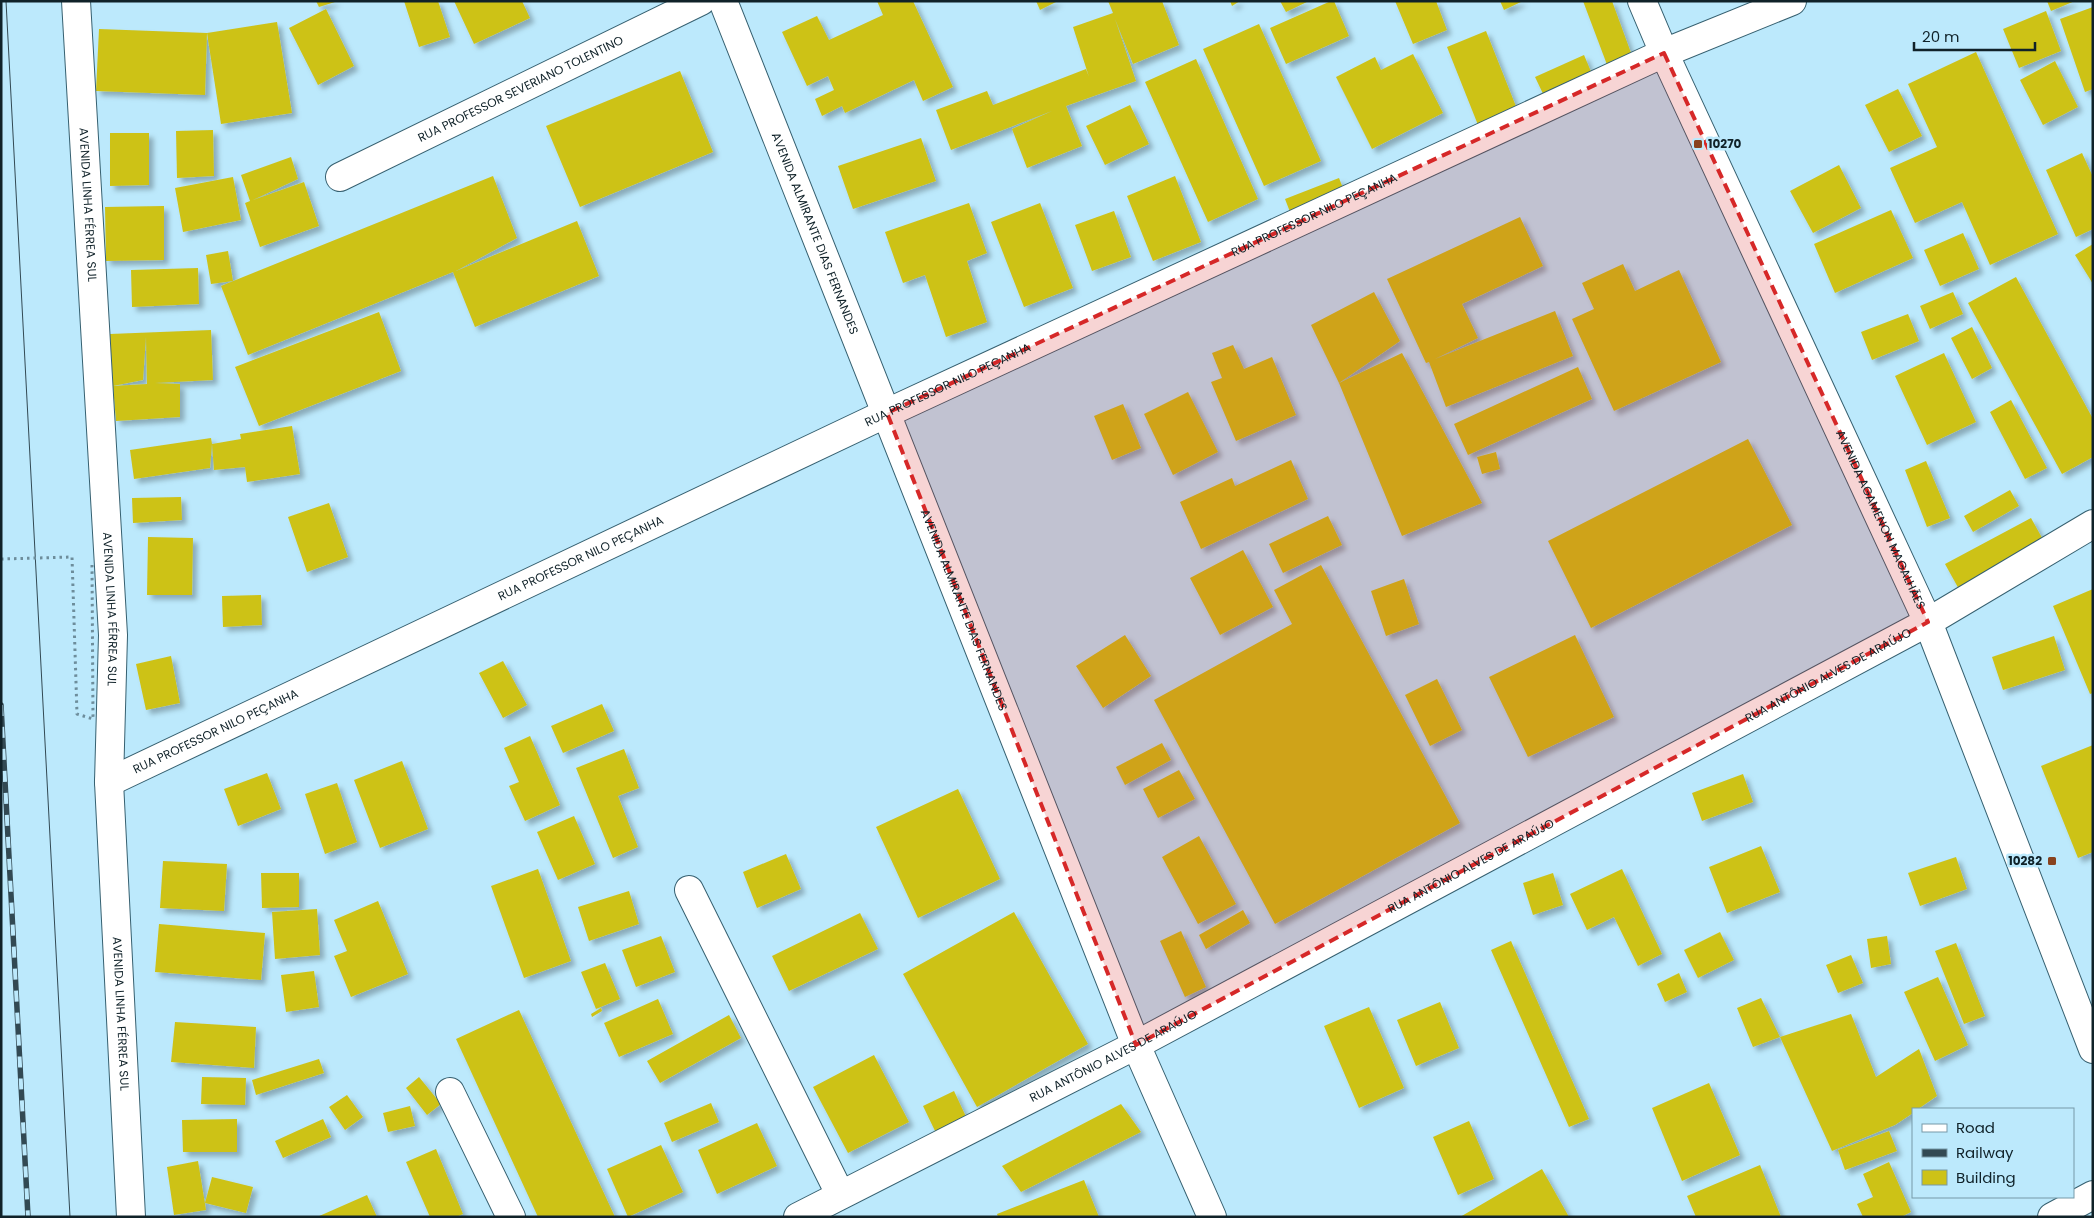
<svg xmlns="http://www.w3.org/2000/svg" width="2094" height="1218" font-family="Poppins,sans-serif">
	<defs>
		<filter id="shadow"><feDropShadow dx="4.5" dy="4.5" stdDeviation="2.5" flood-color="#0004"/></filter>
	</defs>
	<rect width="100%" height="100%" fill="#bce9fc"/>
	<path fill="#cdc217" filter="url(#shadow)" d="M316,1H335V2L319,7Z
		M404,1H438L450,37L419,47Z
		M454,1H522L530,18L474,44Z
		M877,1H913L953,87L923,101L914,80L845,113L842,106L822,116L815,99L834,90L828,76L807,86L782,32L817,16L829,40L883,15Z
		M1036,1H1058L1040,10Z
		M1108,1H1162L1179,45L1133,64L1115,19L1136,81L1066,106L1082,146L1027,168L1012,129L1052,111L951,150L936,110L987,91L993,105L1086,69L1089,77L1073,27L1113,13Z
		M1230,1H1240L1232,6Z
		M1280,1H1309L1286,12Z
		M1331,1H1334L1349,36L1286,64L1270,28Z
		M1395,1H1436L1447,30L1413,44Z
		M1500,1H1523L1504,10Z
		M1583,1H1612L1634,61L1609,70Z
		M2047,1H2075L2051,11Z
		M2093,7V89L2085,92L2060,19Z
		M326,9L354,66L318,85L289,28Z
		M2046,11L2061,51L2019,68L2003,29Z
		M277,22L292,113L221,124L207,33Z
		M1259,24L1321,161L1264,186L1203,49Z
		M99,29L207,33L205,95L96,91Z
		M1486,31L1519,114L1480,130L1447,47Z
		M1976,52L2058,234L1990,265L1962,202L1915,223L1890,168L1937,147L1908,84Z
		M1413,54L1443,113L1372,149L1336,77L1375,57L1381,70Z
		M1584,55L1595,81L1547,102L1535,77Z
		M1196,59L1258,199L1208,222L1145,82Z
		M2055,61L2078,107L2043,125L2020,80Z
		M680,71L713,152L580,207L546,126Z
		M1898,89L1922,136L1889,152L1865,105Z
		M1130,105L1149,144L1105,165L1086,126Z
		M213,130L214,176L177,178L176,131Z
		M110,133H149V185L110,186Z
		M921,138L936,181L853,209L838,166Z
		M2082,153L2093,177V229L2076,237L2046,170Z
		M291,157L298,179L253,200L304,182L319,226L260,247L245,203L250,201L241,175Z
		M1839,165L1861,208L1813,233L1790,191Z
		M493,176L517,238L456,271L577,221L599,276L475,327L453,272L248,355L221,286Z
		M1175,176L1201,242L1153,261L1127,196Z
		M233,177L241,220L183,232L175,188Z
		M1339,178L1346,196L1292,217L1285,199Z
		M969,203L987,253L967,261L987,322L946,337L925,275L903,283L885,232Z
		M1040,203L1073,288L1024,307L991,222Z
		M164,206V260L106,261L105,207Z
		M1891,210L1913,258L1835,293L1814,244Z
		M1114,211L1131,257L1092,271L1075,225Z
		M1520,217L1543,266L1462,304L1478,338L1435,359L1555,311L1573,356L1446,407L1429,362L1426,363L1387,279Z
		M1963,233L1979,269L1940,286L1924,250Z
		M2093,244V284L2075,255Z
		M228,251L233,281L211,284L206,255Z
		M1623,264L1635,291L1679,270L1721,362L1614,411L1572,319L1594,309L1582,283Z
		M198,268L199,304L132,307L131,270Z
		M2016,277L2093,419V457L2062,474L1968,303Z
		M1374,292L1400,341L1339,383L1402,353L1482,503L1402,536L1339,383L1311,325Z
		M1953,292L1963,314L1930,329L1920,306Z
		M379,312L401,371L259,426L235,367Z
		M1908,314L1919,341L1872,360L1861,332Z
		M1972,327L1992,368L1972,379L1951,338Z
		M211,330L213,380L155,383L180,384V417L116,421L113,386L147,384L146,337L143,380L113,386L110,334Z
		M1233,345L1244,369L1272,357L1296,415L1236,441L1211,382L1222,378L1212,353Z
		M1944,353L1976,422L1927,445L1895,376Z
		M1578,367L1592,399L1468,455L1454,424Z
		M1188,392L1218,452L1173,475L1144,414Z
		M2011,400L2047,468L2025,479L1990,412Z
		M1123,404L1141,448L1112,460L1094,416Z
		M292,426L300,474L247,482L245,467L214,470L212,444L210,468L134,479L130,450L211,438L212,444L241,439L240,434Z
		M1748,439L1792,525L1591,628L1548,541Z
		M1496,452L1500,469L1482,474L1477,457Z
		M1291,460L1308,499L1201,549L1180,502L1232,478L1235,486Z
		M1926,461L1950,518L1927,527L1905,470Z
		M2010,490L2019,506L1973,532L1964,516Z
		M181,497L182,520L133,523L132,498Z
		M329,503L348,557L307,572L288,517Z
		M1328,516L1342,545L1283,573L1269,544Z
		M2031,518L2046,545L1960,591L1945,564Z
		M148,537L193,538L192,595H147Z
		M1243,550L1273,607L1220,635L1190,578Z
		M1321,565L1460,823L1275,924L1154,700L1292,624L1274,590Z
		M1404,579L1419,624L1386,636L1371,591Z
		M2093,589V693L2090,694L2053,606Z
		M261,595L262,625L223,627L222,596Z
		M1125,635L1151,676L1103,708L1076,666Z
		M1575,635L1614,717L1528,757L1489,677Z
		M2054,636L2065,670L2003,690L1992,657Z
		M171,656L180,703L146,710L136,664Z
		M503,661L527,705L503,718L479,673Z
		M1437,679L1462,730L1430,746L1405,695Z
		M602,704L614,731L563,753L551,726Z
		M530,736L560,805L525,821L509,786L519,782L504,748Z
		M1162,743L1171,760L1125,785L1116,767Z
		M2093,745V852L2078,858L2041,766Z
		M624,749L639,788L618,796L638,847L613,858L576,768Z
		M402,761L428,829L380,848L354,780Z
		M1179,770L1195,799L1158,818L1143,789Z
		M267,773L281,809L238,826L224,789Z
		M1743,774L1753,802L1702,821L1692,793Z
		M337,783L357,842L325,854L305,794Z
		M958,789L1000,879L918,918L876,827Z
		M574,816L595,864L558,880L537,832Z
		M1199,836L1236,904L1198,924L1162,857Z
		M1761,846L1780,892L1727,913L1709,867Z
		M786,854L801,889L757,908L743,872Z
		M1956,857L1967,889L1920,906L1908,873Z
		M163,861L227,864L224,911L160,908Z
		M538,869L571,961L524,978L491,886Z
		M1622,869L1662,954L1638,966L1614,917L1587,930L1570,894Z
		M261,873H299V907L262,908Z
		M1553,873L1563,905L1533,915L1523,883Z
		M629,891L639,924L589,941L578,907Z
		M378,901L408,974L351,997L334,956L347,951L334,920Z
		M317,909L320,955L275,959L272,912Z
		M1243,910L1250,923L1206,949L1199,935Z
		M1014,912L1088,1044L977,1107L903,974Z
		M860,913L878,949L789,991L772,956Z
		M159,924L265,933L261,980L155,972Z
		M1181,931L1206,987L1185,997L1160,941Z
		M1720,932L1734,960L1698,978L1684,950Z
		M661,936L675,972L636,987L622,950Z
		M1887,936L1891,964L1871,968L1867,939Z
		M1511,941L1589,1119L1569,1127L1491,950Z
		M1956,943L1985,1016L1964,1024L1935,951Z
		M1851,955L1863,983L1838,993L1826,965Z
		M605,963L620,999L596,1009L581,972Z
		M314,971L319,1007L286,1012L281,975Z
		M1679,973L1687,992L1665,1002L1657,984Z
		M1938,977L1968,1045L1935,1061L1904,992Z
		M1761,998L1780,1037L1753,1047L1737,1008Z
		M658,999L673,1034L619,1057L604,1023Z
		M1440,1002L1459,1048L1416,1066L1397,1020Z
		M1369,1007L1404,1088L1359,1108L1324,1026Z
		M601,1008L602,1011L592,1017L591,1014Z
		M519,1010L615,1217H538L456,1039Z
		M1851,1014L1876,1077L1919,1049L1937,1096L1918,1109H1913V1113L1895,1125L1832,1151L1780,1037Z
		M729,1015L741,1038L660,1083L647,1061Z
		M175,1022L256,1027L254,1068L171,1062Z
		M874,1055L909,1122L848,1153L813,1087Z
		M319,1059L324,1073L256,1095L252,1080Z
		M202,1077L246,1078L245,1105L201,1104Z
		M419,1077L441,1104L427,1115L406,1088Z
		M1709,1083L1740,1155L1682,1181L1652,1108Z
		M954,1091L968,1121L937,1135L923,1106Z
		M347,1095L363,1117L345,1130L329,1107Z
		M711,1103L719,1122L672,1142L664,1123Z
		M1121,1104L1141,1132L1021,1192L1002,1166Z
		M410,1106L415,1126L388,1132L383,1113Z
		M237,1119V1152H183L182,1120Z
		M323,1119L331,1137L283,1158L275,1141Z
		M1469,1121L1494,1179L1458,1195L1433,1137Z
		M757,1123L777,1166L717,1194L698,1150Z
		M1889,1131L1897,1151L1845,1170L1838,1150Z
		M661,1145L683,1192L628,1217L607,1169Z
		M436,1149L463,1214L456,1217H430L406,1162Z
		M198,1161L206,1210L174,1215L167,1167Z
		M1889,1162L1911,1212L1901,1217H1863L1857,1204L1873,1197L1863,1174Z
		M1760,1165L1781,1217H1696L1687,1196Z
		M1542,1169L1569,1217H1460Z
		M212,1177L253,1187L246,1213L205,1203Z
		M1084,1180L1099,1217H998L997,1214Z
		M367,1195L377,1217H317Z"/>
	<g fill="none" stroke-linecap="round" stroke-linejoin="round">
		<defs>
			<g id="street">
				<path id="s1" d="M76,1L113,635L109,782L131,1217"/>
				<path id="s2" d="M723,1L1136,1045L1212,1217"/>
				<path id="s3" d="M1642,1L1664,53L1928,622L2093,1049"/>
				<path id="s4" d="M340,177L701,1"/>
				<path id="s5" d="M109,782L887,413L1664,53L1792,1"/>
				<path d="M689,890L840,1194"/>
				<path d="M450,1092L511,1217"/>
				<path id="s6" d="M798,1217L1136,1045L1928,622L2093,524"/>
				<path d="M2052,1217L2093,1195"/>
			</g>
		</defs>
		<use href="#street" stroke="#366070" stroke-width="30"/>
		<use href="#street" stroke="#fff" stroke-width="28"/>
		<path stroke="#324953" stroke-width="1" d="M6,1L70,1217"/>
		<defs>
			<path id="rail" d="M1,705L28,1217"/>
		</defs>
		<use href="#rail" stroke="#324953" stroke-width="5.5"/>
		<use href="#rail" stroke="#bce9fc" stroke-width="4" stroke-dasharray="11" stroke-linecap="butt"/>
		<path stroke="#6d8d9b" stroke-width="3" stroke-dasharray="2.5 4" stroke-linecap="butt" d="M1,559L72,557L77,714L93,719L92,565"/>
	</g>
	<path fill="#d62828" fill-opacity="0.2" stroke="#d62828" stroke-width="4" stroke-dasharray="10 6" stroke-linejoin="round" d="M1664,53L1928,622L1136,1045L887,413Z"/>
	<g fill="#88421e" stroke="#bce9fc" stroke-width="2">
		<rect x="1693" y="139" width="10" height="10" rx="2.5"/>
		<rect x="2047" y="856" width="10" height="10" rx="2.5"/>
	</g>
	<g text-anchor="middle" stroke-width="5" stroke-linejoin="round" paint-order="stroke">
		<g font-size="12" fill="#102229" stroke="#bce9fc">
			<text dy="4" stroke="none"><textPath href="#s4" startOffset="201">RUA PROFESSOR SEVERIANO TOLENTINO</textPath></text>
			<text dy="4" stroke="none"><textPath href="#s1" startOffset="204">AVENIDA LINHA FÉRREA SUL</textPath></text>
			<text dy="4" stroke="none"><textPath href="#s5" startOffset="1332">RUA PROFESSOR NILO PEÇANHA</textPath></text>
			<text dy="4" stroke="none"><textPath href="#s2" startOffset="250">AVENIDA ALMIRANTE DIAS FERNANDES</textPath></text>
			<text dy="4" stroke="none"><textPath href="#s5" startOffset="928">RUA PROFESSOR NILO PEÇANHA</textPath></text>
			<text dy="4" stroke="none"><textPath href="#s3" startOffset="571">AVENIDA AGAMENON MAGALHÃES</textPath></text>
			<text dy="4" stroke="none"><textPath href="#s5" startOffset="522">RUA PROFESSOR NILO PEÇANHA</textPath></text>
			<text dy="4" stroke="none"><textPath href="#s1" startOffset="609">AVENIDA LINHA FÉRREA SUL</textPath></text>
			<text dy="4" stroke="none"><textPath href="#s2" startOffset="655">AVENIDA ALMIRANTE DIAS FERNANDES</textPath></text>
			<text dy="4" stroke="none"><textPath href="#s6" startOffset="1164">RUA ANTÔNIO ALVES DE ARAÚJO</textPath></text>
			<text dy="4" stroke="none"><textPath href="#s5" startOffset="118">RUA PROFESSOR NILO PEÇANHA</textPath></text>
			<text dy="4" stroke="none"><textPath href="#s6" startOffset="759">RUA ANTÔNIO ALVES DE ARAÚJO</textPath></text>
			<text dy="4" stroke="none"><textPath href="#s1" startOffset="1014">AVENIDA LINHA FÉRREA SUL</textPath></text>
			<text dy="4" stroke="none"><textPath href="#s6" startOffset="354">RUA ANTÔNIO ALVES DE ARAÚJO</textPath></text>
		</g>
		<g font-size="12" font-weight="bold" fill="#102229" stroke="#bce9fc" text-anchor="start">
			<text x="1708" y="148">10270</text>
			<text x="2042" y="865" text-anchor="end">10282</text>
		</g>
	</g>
	<rect width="2094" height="1218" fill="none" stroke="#102229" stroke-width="5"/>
	<rect x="1912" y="1108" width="162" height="90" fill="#bce9fc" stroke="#7799a8"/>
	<rect x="1922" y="1124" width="25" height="8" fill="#ffffff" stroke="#7799a8"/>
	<text x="1956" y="1133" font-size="15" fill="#102229">Road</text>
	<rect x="1922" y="1149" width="25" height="8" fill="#324953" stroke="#7799a8"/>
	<text x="1956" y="1158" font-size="15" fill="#102229">Railway</text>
	<rect x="1922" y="1170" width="25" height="15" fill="#cdc217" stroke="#7799a8"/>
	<text x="1956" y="1183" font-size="15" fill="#102229">Building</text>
	<path d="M1914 42v8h121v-8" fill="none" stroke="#102229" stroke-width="2.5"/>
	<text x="1922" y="42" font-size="15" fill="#102229" stroke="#bce9fc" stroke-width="4" paint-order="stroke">20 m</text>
</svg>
